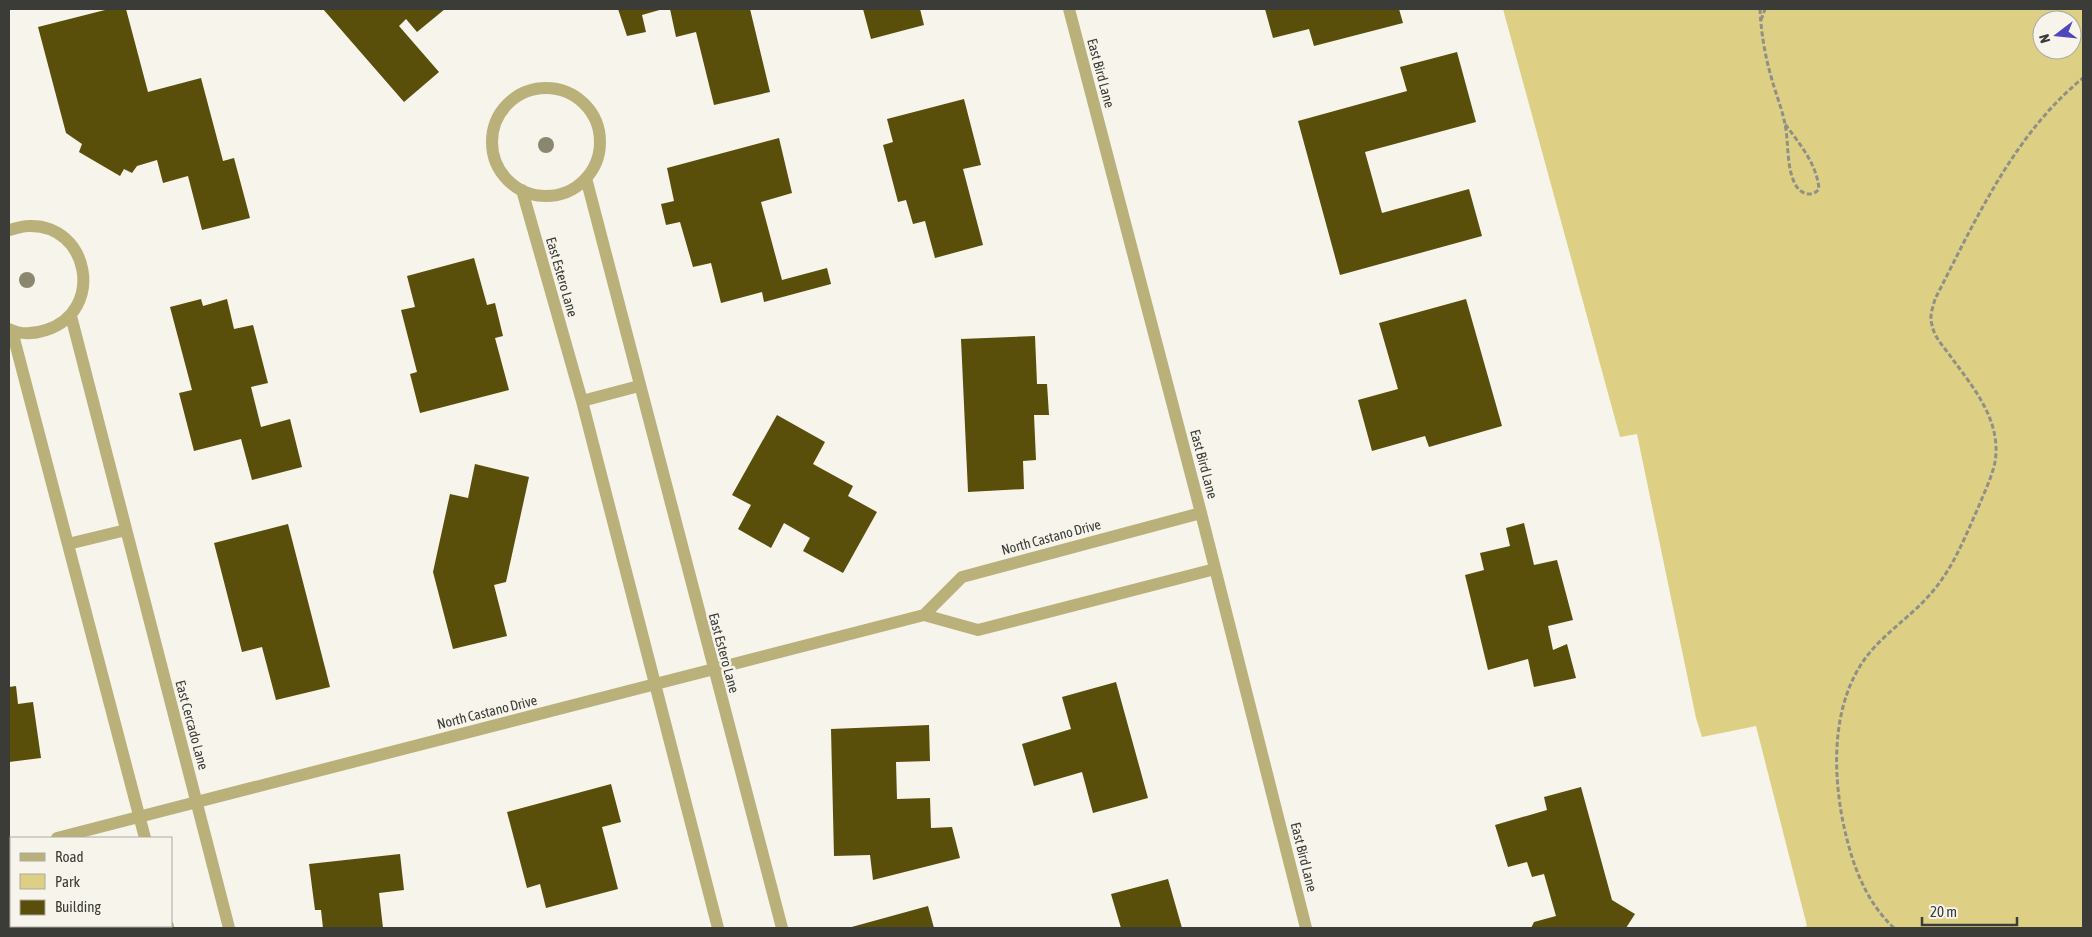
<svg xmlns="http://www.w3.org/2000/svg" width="2092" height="937" font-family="'Asap Condensed',sans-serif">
	<rect width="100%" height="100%" fill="#f6f4eb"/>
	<path fill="#ddd084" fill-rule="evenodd" d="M1503,9H2083V928H1801L1807,926L1756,726L1702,737L1696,718L1637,434L1620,437ZM2042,20H2072V50H2042Z"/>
	<path fill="#594e0a" d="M109,9H126L148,92L201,78L223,161L234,158L250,218L202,230L188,176L163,183L157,160L137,166L132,173L124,169L120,176L79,152L82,144L66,133L38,27Z
		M323,9H445L417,32L406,19L399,26L439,72L404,102Z
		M618,9H663L642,15L646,32L627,36Z
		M670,9H750L770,92L714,105L696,32L676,37Z
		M863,9H920L924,25L871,39Z
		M1265,9H1399L1403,23L1314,46L1309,29L1273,38Z
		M1457,52L1476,122L1365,152L1382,213L1469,189L1482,236L1340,275L1298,121L1407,91L1400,67Z
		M964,99L981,165L963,169L983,245L935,258L925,221L913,224L906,200L898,202L883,145L893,142L887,119Z
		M779,138L792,193L761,202L782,280L827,268L831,284L764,302L762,292L721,303L711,263L693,267L680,222L666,225L661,204L674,201L667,168Z
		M474,258L487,305L495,303L503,336L495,338L509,390L420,413L410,374L417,372L401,310L415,307L407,276Z
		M201,299L203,306L227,299L234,329L253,325L268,383L251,387L261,427L290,419L302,467L252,480L241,439L194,451L179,393L192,390L170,307Z
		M1466,299L1502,426L1429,447L1425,436L1372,451L1358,400L1398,389L1379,323Z
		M1035,336L1037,384H1047L1049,415H1034L1036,460L1023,461L1024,489L968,492L961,339Z
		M777,415L825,442L813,464L853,486L848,496L877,512L843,573L803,551L810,538L784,523L771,548L738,529L751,505L732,495Z
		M475,464L529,477L506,582L494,585L507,636L453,649L433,572L450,494L468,498Z
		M1524,523L1534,565L1557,560L1573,620L1548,626L1553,650L1567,644L1576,678L1534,687L1528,659L1488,670L1465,575L1484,570L1480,553L1510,546L1506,528Z
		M288,524L330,687L276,700L262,647L242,652L214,543Z
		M1116,682L1148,798L1093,813L1082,772L1034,786L1022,744L1071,729L1062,697Z
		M16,686L18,704L33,702L41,758L9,762V687Z
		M929,725L930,761L896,762L897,799L930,798L931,828L952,827L960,858L873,880L870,855L834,856L831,729Z
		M611,784L621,822L602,827L618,889L546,908L540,884L527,888L507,812Z
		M1581,787L1612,900L1635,914L1626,928H1531L1534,922L1556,916L1544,874L1532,877L1527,862L1508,867L1495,825L1547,810L1544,797Z
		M400,854L404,890L379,893L383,928H323L321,910H315L309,864Z
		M1168,879L1182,928H1121L1111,894Z
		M928,906L934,928H848Z"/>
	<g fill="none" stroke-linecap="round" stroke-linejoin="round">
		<path stroke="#908f88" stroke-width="3" stroke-dasharray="5 2.5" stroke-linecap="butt" d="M1760,9C1761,33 1765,56 1772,80C1776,94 1782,109 1785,124C1789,143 1786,166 1795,184C1800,194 1812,198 1819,189C1817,164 1799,143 1785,124
			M1761,20L1765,9
			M1894,928C1863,899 1850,858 1842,817C1832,762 1833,696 1871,651C1890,629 1915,613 1933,591C1954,566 1965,537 1978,508C1984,493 1992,477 1995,462C2002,421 1973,387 1951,357C1944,347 1934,337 1932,325C1929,316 1933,307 1935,299C1975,221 2014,134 2083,78"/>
		<path stroke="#bab17a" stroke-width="12" d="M1069,9L1201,513L1306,928
			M492 142a54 54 0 1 1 108 0a54 54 0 1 1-108 0Z
			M586,178L782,928
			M522,190L582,401L718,928
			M9,230C15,229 21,226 28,226C89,223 106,311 46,330C34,334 21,335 9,329
			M71,316L229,928
			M12,331L145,838
			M582,401L639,386
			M68,544L126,530
			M924,615L962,577L1201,513
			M57,838L924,615L978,630L1215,569
			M9,851L11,850
			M168,926V928"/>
	</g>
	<g fill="#8b876f">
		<circle cx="546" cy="145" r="8"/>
		<circle cx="27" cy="280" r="8"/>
	</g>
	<g text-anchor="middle" stroke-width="5" stroke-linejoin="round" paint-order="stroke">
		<g font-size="14" fill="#3b3b37" stroke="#f6f4eb">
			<text transform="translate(1101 73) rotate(75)" y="5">East Bird Lane</text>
			<text transform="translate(562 277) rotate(74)" y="5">East Estero Lane</text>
			<text transform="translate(1204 464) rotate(75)" y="5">East Bird Lane</text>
			<text transform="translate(1051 537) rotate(-15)" y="5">North Castano Drive</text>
			<text transform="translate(724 653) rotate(75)" y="5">East Estero Lane</text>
			<text transform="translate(487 712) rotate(-14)" y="5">North Castano Drive</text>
			<text transform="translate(192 725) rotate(75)" y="5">East Cercado Lane</text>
			<text transform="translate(1304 857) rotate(76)" y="5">East Bird Lane</text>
		</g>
	</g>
	<rect width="2092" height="937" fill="none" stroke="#3b3b37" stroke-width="20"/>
	<rect x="10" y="837" width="162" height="90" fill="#f6f4eb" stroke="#abaaa3"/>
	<rect x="20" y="853" width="25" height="8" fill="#bab17a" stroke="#abaaa3"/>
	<text x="55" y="862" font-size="15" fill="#3b3b37">Road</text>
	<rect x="20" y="874" width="25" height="15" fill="#ddd084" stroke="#abaaa3"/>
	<text x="55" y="887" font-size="15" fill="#3b3b37">Park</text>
	<rect x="20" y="900" width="25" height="15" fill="#594e0a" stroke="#abaaa3"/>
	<text x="55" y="912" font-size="15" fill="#3b3b37">Building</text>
	<g transform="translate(2057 35) rotate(254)"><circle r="24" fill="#f6f4eb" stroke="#abaaa3"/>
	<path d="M0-4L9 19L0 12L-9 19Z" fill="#4f47be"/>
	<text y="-8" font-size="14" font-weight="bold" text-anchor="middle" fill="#3b3b37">N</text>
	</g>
	<path d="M1922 917v8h95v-8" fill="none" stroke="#3b3b37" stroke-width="2.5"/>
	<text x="1930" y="917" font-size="15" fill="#3b3b37" stroke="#f6f4eb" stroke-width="4" paint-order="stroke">20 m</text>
</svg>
